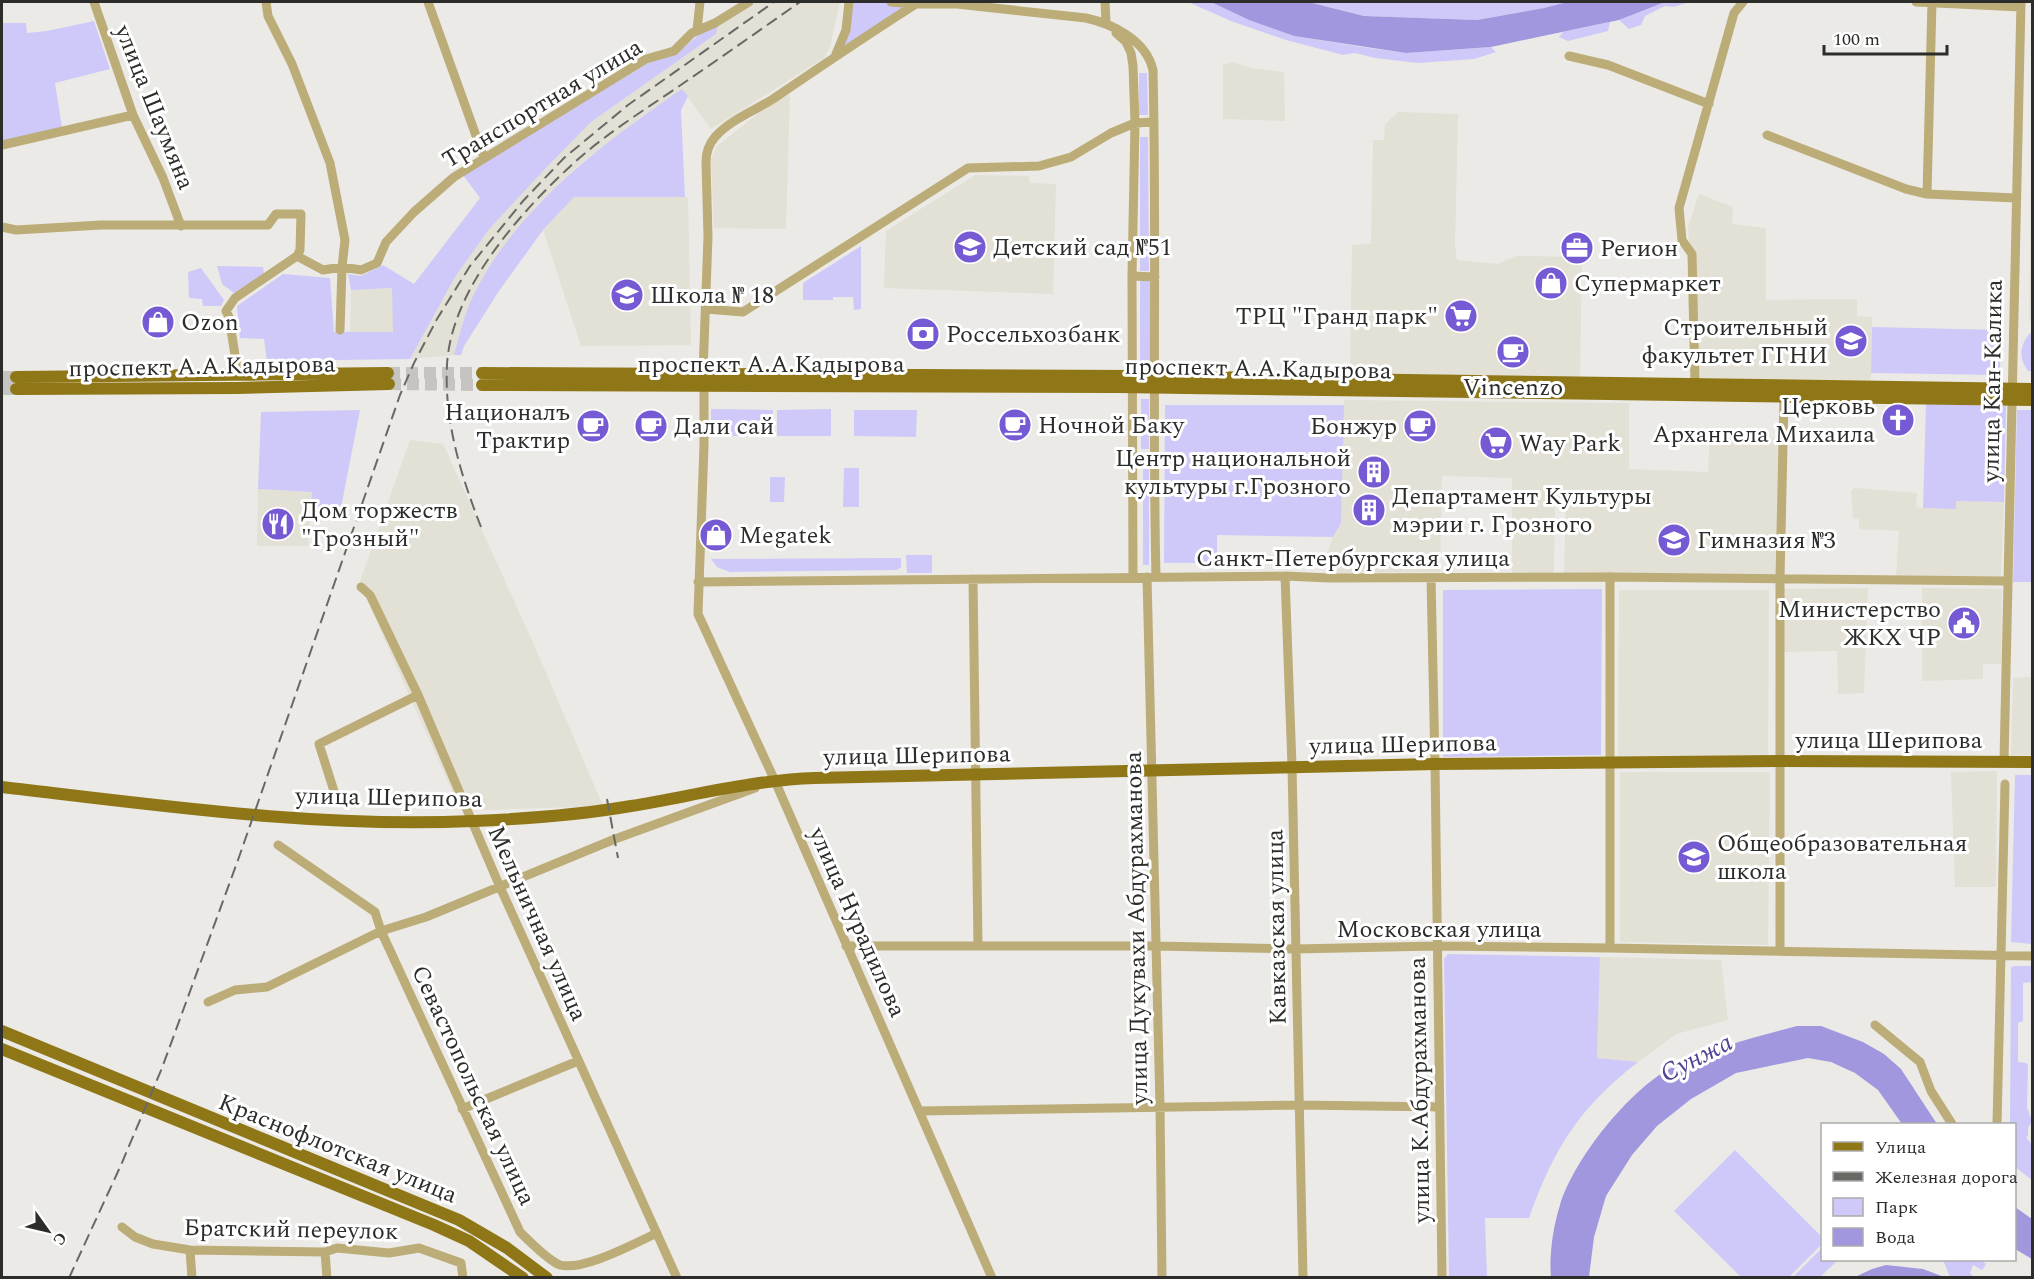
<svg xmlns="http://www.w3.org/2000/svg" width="2034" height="1279" font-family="Spectral,serif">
	<rect width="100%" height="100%" fill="#ebeae7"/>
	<path fill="#e3e0d5" d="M753,2H840L830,47L824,58L711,129L682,89L637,120L581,163L535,207L502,250L476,290L463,322L454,355L410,359L455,277L490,228L545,169L591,122L716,34L718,26Z
		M1234,62L1250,68L1284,72L1285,121L1223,119V65Z
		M2032,84V321H2029Z
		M790,94L786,229L714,228L711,159L717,146L765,108Z
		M1398,112L1458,114L1455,246L1457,260L1498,264L1516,256L1582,257L1580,378L1350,373L1352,245L1371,244L1373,140H1384L1385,124Z
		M975,175L1029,176L1030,183L1056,184L1053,294L884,288L886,231Z
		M1699,194L1733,207L1732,224L1766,228V300L1857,299V316L1872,317L1871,380L1699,378L1688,227Z
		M574,197H688L691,345L581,346L543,230Z
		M392,288L394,332H350L351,290Z
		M1344,400L1629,403V469L1708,472L1710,437L1786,439L1782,574H1564L1566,502L1555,503L1554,573L1512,574V478L1442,476L1440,572L1326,573L1324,563L1333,537L1341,523Z
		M410,440L443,444L535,647L603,806L461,811L385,641L360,581Z
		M1855,488L1917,493L1916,507L1923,508L1955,509L1956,501L2004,502L2001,576H1896L1899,531L1859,529V519L1853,518L1851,490Z
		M258,489L312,492L308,546H257Z
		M1868,588L1864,693L1838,694L1837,651L1784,652L1783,589Z
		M1922,588L2002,589L2001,664H1983V679L1922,681Z
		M1619,590H1769L1768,756H1618Z
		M2032,677V755H2011L2013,678Z
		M1997,771L1996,887H1955L1951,772Z
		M1620,772H1770L1768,945L1620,942Z
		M1600,957L1721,960L1728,1020L1676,1034L1638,1062L1597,1058Z"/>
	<path fill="#cec9f8" d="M849,2H891L916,4L836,54Z
		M1188,2H1211L1249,20L1294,36L1362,47L1406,53L1491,47L1496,52L1474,59L1418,63L1375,58L1355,53L1343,55L1286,40L1231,21Z
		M1308,2H1567L1544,8L1477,20L1364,16Z
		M1665,2H1689L1674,7L1665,6L1645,16L1641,25L1629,29L1619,20Z
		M94,21L110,69L55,83L62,127L2,141V23H26L27,33L47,31Z
		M1610,22L1608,31L1568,41L1559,37L1563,32Z
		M718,26L716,34L591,122L545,169L490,228L455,277L410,359L267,361L264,339L240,338L237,306L283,274L330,278L334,332H393L392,288L351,290L348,274L361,276L383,265L414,284L480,198L463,175L648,63L676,54L701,33Z
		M1139,73H1147L1148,115H1139Z
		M682,89L688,96L681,110L685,197H574L543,230L499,291L464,346L461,355H454C460,333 465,311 476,290C522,203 603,143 682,89Z
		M1140,137H1148L1149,271H1140Z
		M861,246V309L854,310L853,297H833V300H803V283Z
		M217,266L263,267L264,274L234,293L222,284Z
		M201,268L224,300L221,306H203L202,299L189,298L188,272Z
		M1140,281H1150V370H1140Z
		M1872,327L2001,330L2000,375L1871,373Z
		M2030,333L2032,334V374V371H2028C2018,358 2020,345 2030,333Z
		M1141,399H1149V449H1141Z
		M1926,404L2006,406L2004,502L1956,501V509L1923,508Z
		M1165,405H1344L1341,523L1333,537L1217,535V563H1164Z
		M711,409L773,410V436H711Z
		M831,409V436H777V410Z
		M360,410L339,518L310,515L312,492L258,489L261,412Z
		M854,410H917L916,437L854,436Z
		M2017,410H2032V582H2013Z
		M844,468H859V507H843Z
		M1143,469H1149V565H1143Z
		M770,477H785L784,502H770Z
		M906,555H932V573H907Z
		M901,558V567L897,570L730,572L717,567L711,559Z
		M1602,589L1601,755L1443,757V590Z
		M2015,775H2032V944L2011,942Z
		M1448,954L1600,957L1597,1058L1638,1062C1579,1108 1554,1148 1529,1218H1485L1487,1277H1449L1444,959Z
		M2015,966H2032V982L2023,983V1020L2022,1022H2019L2018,1024V1062L2026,1063L2028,1065L2027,1107L2032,1121L2028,1128V1136L2026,1137L2032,1145V1180L2015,1167L2014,1124H2010L2011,967Z
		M1735,1150L1822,1237V1244L1789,1277H1741L1674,1211Z
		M1822,1248V1260H1838L1820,1277H1793Z
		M1943,1260H1981L1986,1264L1982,1270L1973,1265L1970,1273L1974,1277H1950Z"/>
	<path fill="#a197de" d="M1211,2H1308L1364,16L1477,20L1544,8L1567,2H1665L1619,20L1491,47L1406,53L1294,36L1249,20Z
		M1797,1026H1821L1863,1042L1884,1054L1901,1069L1937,1124H1902L1878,1090L1855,1073L1831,1062L1808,1058L1736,1073L1691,1099L1657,1126L1632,1155L1606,1196L1594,1237L1589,1277H1551C1549,1255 1553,1227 1560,1205C1574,1159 1629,1090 1671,1068C1712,1048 1754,1037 1797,1026Z
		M2015,1207L2032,1219V1259L2015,1249Z
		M1886,1265L1923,1269L1944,1277H1855L1872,1269Z"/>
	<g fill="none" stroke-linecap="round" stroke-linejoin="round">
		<path stroke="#c5c4c1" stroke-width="12" stroke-dasharray="12 6" stroke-linecap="butt" d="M388,373H482
			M2,377H16
			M389,384L482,385
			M2,389H16"/>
		<path stroke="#bcac77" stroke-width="9" d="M94,2L133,115L163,178L181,226
			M266,2L268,16L292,64L330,163L345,240L342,267L340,330
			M428,2L484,158
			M891,2L916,4H957L1086,18C1113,24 1146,40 1153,70C1157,239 1152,408 1156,577
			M1105,2L1106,23
			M1916,2L2021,7
			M697,30L700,2
			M1116,33L1126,42L1131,53L1133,66L1135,123L1132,276L1133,577
			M836,54L846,30L849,2
			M1569,56L1608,65L1709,104
			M1767,135L1906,189L1927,194L2016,198
			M2,145L133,115
			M1927,194L1932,2
			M2,227L16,230L101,225H268L276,214H301L300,250L297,256L235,298L226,311L229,317L238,374
			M297,256L323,270L342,267L361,270L377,263L386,242L414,212L454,177L646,59L674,51L692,33L715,23L749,2
			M1132,276L1155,277
			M706,309L743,312L968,168L1039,166L1071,157L1111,133L1135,123L1154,122
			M703,373L708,237L706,162C706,153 709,144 715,137C730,120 754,111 773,99C820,67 867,35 916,4
			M1695,383L1692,254L1682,240L1679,208L1734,13L1743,2
			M704,385V445L698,614L775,781L992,1278
			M1285,576L1292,766L1303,1278
			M1147,577L1160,1106L1162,1278
			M1610,577V756
			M1431,578L1435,764L1442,1278
			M973,579L978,946
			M698,582L1285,576L1329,578L1610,577L2008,581
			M361,587L370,595L418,695L500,887L677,1278
			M2004,761L2021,2
			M334,791L319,744L418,695
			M278,845L375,912L381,931L426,917L615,839L755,788
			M846,946H1156L1295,949L1436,946L1610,948L2032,956
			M1610,948V762
			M1780,950V579L1784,398
			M208,1002L235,990L267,987L381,931L520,1232C529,1241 549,1261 560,1265C584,1271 635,1243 657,1233
			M1875,1025L1920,1062L1931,1091L1952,1124
			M462,1109L578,1061
			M919,1111L1300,1105L1440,1107
			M1997,1124L2005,784
			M122,1227L135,1237L153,1244L190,1250L325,1252L337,1248L389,1253L419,1248L461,1263L463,1278
			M190,1250L192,1278
			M325,1252L327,1278"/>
		<path stroke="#8f7718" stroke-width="12" d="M482,373L1133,376L2032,389
			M16,377L388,373
			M482,385L1118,387L2032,400
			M16,389L238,388L389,384
			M2,787C158,805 315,828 473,821C525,819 579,815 631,806C692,796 753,780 815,778L1435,764L1780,761L2032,762
			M2,1031L459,1220L507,1248L547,1278
			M2,1049L434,1225L469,1241L523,1278"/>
		<path stroke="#686865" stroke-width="2" stroke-dasharray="12 6" stroke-linecap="butt" d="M481,527C461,476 444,421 447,365C451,289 521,211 575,162C609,131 651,106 688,80C726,54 763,28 800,2
			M607,799L618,858
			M69,1278L121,1165L162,1068L238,860L400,395L414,363L437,319L470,266L523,201L564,158L628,105L774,2"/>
	</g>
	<defs>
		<symbol id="school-disc" viewBox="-11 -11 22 22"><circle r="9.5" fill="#755ad4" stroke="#fff"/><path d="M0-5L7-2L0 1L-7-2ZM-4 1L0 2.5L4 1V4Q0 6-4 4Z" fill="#fff"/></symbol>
		<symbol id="office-disc" viewBox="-11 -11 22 22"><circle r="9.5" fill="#755ad4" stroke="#fff"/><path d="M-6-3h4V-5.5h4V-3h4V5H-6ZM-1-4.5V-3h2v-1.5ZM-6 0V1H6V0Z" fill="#fff"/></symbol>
		<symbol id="shop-disc" viewBox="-11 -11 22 22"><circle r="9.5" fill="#755ad4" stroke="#fff"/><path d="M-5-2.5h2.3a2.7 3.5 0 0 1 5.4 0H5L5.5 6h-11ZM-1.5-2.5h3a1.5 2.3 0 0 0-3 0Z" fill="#fff"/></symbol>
		<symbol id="supermarket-disc" viewBox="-11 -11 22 22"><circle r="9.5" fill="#755ad4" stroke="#fff"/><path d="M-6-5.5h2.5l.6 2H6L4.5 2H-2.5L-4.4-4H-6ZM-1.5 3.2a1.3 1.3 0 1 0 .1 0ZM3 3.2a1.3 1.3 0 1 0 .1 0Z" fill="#fff"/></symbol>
		<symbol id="bank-disc" viewBox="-11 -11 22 22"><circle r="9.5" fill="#755ad4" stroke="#fff"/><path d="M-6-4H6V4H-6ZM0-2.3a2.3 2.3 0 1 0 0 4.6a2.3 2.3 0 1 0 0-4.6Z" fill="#fff"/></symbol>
		<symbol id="university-disc" viewBox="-11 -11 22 22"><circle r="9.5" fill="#755ad4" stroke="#fff"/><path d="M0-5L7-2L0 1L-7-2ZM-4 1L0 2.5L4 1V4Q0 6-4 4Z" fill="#fff"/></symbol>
		<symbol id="cafe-disc" viewBox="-11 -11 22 22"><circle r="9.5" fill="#755ad4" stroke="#fff"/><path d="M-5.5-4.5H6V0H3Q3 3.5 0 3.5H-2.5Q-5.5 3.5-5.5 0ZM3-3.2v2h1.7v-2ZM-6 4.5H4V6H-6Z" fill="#fff"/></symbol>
		<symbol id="church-disc" viewBox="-11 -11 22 22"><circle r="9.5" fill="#755ad4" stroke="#fff"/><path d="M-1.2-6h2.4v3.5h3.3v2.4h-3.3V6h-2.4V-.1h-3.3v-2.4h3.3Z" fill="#fff"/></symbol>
		<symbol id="building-disc" viewBox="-11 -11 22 22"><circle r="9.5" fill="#755ad4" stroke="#fff"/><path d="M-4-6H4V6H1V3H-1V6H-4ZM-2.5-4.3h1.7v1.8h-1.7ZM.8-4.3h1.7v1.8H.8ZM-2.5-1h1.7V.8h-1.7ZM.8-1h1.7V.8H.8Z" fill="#fff"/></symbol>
		<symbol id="restaurant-disc" viewBox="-11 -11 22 22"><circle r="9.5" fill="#755ad4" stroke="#fff"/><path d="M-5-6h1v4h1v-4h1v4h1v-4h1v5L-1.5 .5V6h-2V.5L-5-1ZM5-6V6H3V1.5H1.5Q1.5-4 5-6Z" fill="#fff"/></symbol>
		<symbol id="civic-disc" viewBox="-11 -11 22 22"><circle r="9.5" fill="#755ad4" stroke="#fff"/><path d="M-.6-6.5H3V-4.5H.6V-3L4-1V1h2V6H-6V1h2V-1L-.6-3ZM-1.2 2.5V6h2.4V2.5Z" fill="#fff"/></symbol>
	</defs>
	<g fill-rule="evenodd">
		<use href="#school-disc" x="951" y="228" width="38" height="38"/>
		<use href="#office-disc" x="1558" y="229" width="38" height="38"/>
		<use href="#shop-disc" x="1532" y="264" width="38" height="38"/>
		<use href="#school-disc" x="608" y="276" width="38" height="38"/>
		<use href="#supermarket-disc" x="1442" y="297" width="38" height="38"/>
		<use href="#shop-disc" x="139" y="303" width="38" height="38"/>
		<use href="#bank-disc" x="904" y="315" width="38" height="38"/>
		<use href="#university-disc" x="1832" y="322" width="38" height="38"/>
		<use href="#cafe-disc" x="1494" y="333" width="38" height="38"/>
		<use href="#church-disc" x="1879" y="401" width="38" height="38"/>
		<use href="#cafe-disc" x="996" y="406" width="38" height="38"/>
		<use href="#cafe-disc" x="574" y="407" width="38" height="38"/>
		<use href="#cafe-disc" x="632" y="407" width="38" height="38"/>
		<use href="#cafe-disc" x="1401" y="407" width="38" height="38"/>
		<use href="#supermarket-disc" x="1477" y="424" width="38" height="38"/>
		<use href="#building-disc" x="1355" y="453" width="38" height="38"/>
		<use href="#building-disc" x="1350" y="491" width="38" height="38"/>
		<use href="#restaurant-disc" x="259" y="505" width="38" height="38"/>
		<use href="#shop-disc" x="697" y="516" width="38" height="38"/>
		<use href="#school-disc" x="1655" y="521" width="38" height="38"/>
		<use href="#civic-disc" x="1945" y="604" width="38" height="38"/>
		<use href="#school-disc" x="1675" y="838" width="38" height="38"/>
	</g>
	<g text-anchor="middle" stroke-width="6" stroke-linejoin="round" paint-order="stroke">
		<g font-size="24" fill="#2c2c2a" stroke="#fff">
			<text transform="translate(542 103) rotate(-31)" y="8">Транспортная улица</text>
			<text transform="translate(155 107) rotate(68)" y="8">улица Шаумяна</text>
			<text x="771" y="372">проспект А.А.Кадырова</text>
			<text transform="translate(202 366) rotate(-1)" y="8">проспект А.А.Кадырова</text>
			<text transform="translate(1258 368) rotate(1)" y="8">проспект А.А.Кадырова</text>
			<text transform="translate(1992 381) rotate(-89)" y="8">улица Кан-Калика</text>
			<text x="1353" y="566">Санкт-Петербургская улица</text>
			<text x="1889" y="748">улица Шерипова</text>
			<text transform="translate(1403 744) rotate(-1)" y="8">улица Шерипова</text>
			<text transform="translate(917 755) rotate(-1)" y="8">улица Шерипова</text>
			<text transform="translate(389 797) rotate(1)" y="8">улица Шерипова</text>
			<text transform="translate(858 922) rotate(66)" y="8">улица Нурадилова</text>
			<text transform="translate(538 923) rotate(66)" y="8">Мельничная улица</text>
			<text transform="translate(1276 927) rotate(-91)" y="8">Кавказская улица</text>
			<text transform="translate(1136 928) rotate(-91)" y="8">улица Дукувахи Абдурахманова</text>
			<text x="1439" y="937">Московская улица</text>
			<text transform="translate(474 1085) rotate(65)" y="8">Севастопольская улица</text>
			<text transform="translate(1419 1090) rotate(-91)" y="8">улица К.Абдурахманова</text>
			<text transform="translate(338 1148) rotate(22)" y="8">Краснофлотская улица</text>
			<text transform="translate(291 1229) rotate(1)" y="8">Братский переулок</text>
		</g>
		<g font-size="24" fill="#2c2c2a" stroke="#fff" text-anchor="start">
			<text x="993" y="255">Детский сад №51</text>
			<text x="1600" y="256">Регион</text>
			<text x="1574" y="291">Супермаркет</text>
			<text x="650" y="303">Школа № 18</text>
			<text x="1438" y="324" text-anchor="end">ТРЦ "Гранд парк"</text>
			<text x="181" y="330">Ozon</text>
			<text x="1828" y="335" text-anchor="end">Строительный<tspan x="1828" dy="28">факультет ГГНИ</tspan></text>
			<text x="946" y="342">Россельхозбанк</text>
			<text x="1513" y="395" text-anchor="middle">Vincenzo</text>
			<text x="1875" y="414" text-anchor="end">Церковь<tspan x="1875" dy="28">Архангела Михаила</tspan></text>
			<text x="570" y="420" text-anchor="end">Националъ<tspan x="570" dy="28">Трактир</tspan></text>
			<text x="1038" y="433">Ночной Баку</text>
			<text x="674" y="434">Дали сай</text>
			<text x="1397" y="434" text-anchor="end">Бонжур</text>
			<text x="1519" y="451">Way Park</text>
			<text x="1351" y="466" text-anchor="end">Центр национальной<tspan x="1351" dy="28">культуры г.Грозного</tspan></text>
			<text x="1392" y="504">Департамент Культуры<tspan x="1392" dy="28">мэрии г. Грозного</tspan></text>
			<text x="301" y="518">Дом торжеств<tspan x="301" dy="28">"Грозный"</tspan></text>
			<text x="739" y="543">Megatek</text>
			<text x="1697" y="548">Гимназия №3</text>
			<text x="1941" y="617" text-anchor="end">Министерство<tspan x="1941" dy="28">ЖКХ ЧР</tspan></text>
			<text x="1717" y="851">Общеобразовательная<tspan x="1717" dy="28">школа</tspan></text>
		</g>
		<g font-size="26" font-style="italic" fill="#534296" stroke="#fff">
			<text transform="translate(1696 1057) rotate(-27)" y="9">Сунжа</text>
		</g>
	</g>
	<rect width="2034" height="1279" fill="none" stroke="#2c2c2a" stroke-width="6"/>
	<rect x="1821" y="1123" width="195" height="138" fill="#ffffff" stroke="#ababaa" stroke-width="1.5"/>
	<rect x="1833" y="1142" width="30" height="9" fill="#8f7718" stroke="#ababaa" stroke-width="1.5"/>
	<text x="1875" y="1153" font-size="18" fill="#2c2c2a">Улица</text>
	<rect x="1833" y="1172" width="30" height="9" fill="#686865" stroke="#ababaa" stroke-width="1.5"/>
	<text x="1875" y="1183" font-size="18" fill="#2c2c2a">Железная дорога</text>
	<rect x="1833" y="1198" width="30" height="18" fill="#cec9f8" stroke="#ababaa" stroke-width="1.5"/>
	<text x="1875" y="1213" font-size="18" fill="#2c2c2a">Парк</text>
	<rect x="1833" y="1228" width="30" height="18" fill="#a197de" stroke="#ababaa" stroke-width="1.5"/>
	<text x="1875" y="1243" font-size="18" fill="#2c2c2a">Вода</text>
	<g transform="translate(48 1231) rotate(124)" stroke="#ffffff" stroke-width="4.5" paint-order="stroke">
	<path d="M0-4.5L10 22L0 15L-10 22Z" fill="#2c2c2a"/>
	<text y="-9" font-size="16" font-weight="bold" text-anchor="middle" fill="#2c2c2a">С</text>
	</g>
	<path d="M1824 45v9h123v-9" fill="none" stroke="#2c2c2a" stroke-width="3"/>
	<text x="1833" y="45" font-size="18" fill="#2c2c2a" stroke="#ffffff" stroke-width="4.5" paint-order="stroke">100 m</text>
</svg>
